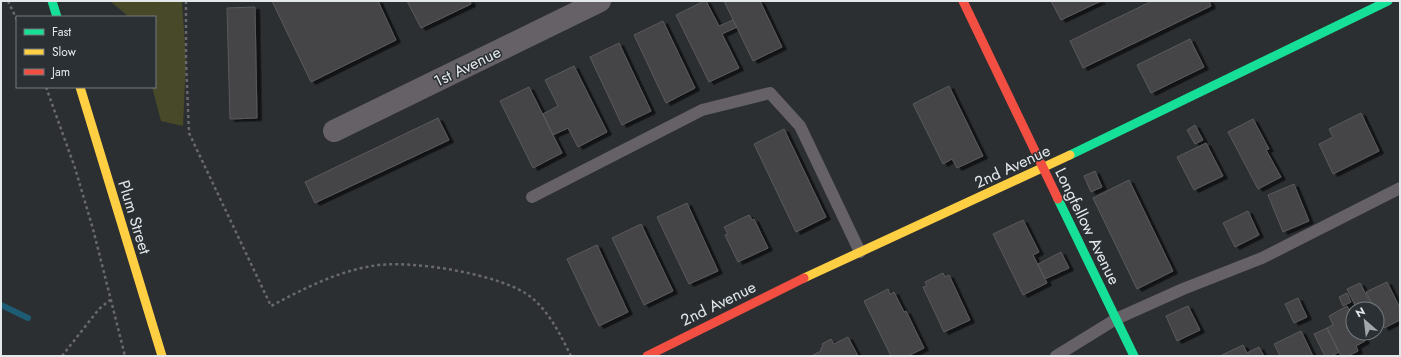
<svg xmlns="http://www.w3.org/2000/svg" width="1401" height="357" font-family="Jost,sans-serif">
	<defs>
		<filter id="shadow"><feDropShadow dx="4.5" dy="2.5" stdDeviation="0" flood-color="#0009"/></filter>
	</defs>
	<rect width="100%" height="100%" fill="#2c2f32"/>
	<path fill="#484928" d="M110,1H182L186,61L183,126L161,121L152,87H155V17H129Z"/>
	<g fill="none" stroke-linecap="round" stroke-linejoin="round">
		<path stroke="#1d5c74" stroke-width="6" d="M1,305L28,318"/>
	</g>
	<path fill="#454546" stroke="#5a5a5b" filter="url(#shadow)" d="M272,1H378L396,40L311,82Z
		M407,1H470L471,4L421,28Z
		M704,1H706L719,26L733,20L737,27L722,34L739,68L709,82L676,15Z
		M724,1H760L782,47L753,61Z
		M1051,1H1101L1061,20Z
		M1152,1H1209L1211,6L1083,68L1070,41Z
		M255,7L257,118L230,119L227,8Z
		M663,21L695,88L666,103L634,35Z
		M1190,39L1204,67L1151,93L1137,65Z
		M619,43L651,111L622,125L590,57Z
		M574,66L607,132L578,147L568,128L553,135L543,114L558,106L545,80Z
		M949,86L983,156L957,168L952,159L943,164L913,104Z
		M529,87L562,153L533,168L500,101Z
		M1361,113L1379,151L1333,174L1319,144L1333,137L1329,129Z
		M438,118L449,140L315,203L305,182Z
		M1253,119L1269,149L1266,150L1281,177L1258,189L1228,132Z
		M1195,125L1203,140L1195,144L1187,130Z
		M784,129L826,217L796,232L754,144Z
		M1206,143L1223,176L1194,190L1177,157Z
		M1095,171L1102,187L1091,192L1084,176Z
		M1129,180L1173,271L1137,289L1093,198Z
		M1294,184L1309,221L1283,232L1268,195Z
		M687,203L718,271L689,284L657,217Z
		M1248,211L1259,235L1235,247L1223,223Z
		M749,215L752,220L754,219L768,248L738,262L725,235L728,234L724,227Z
		M1023,220L1039,252L1033,255L1047,283L1023,295L993,234Z
		M641,224L673,291L644,305L612,238Z
		M597,245L628,312L599,326L567,259Z
		M1061,252L1069,268L1045,279L1038,264Z
		M943,273L945,277L949,275L970,320L944,332L923,287L927,286L925,282Z
		M1387,282L1400,308V320L1384,328L1377,313V309H1375L1366,292Z
		M1360,283L1372,306L1366,309H1357L1347,289Z
		M888,289L890,294L894,292L904,312L906,311L924,348L908,356H891L864,301Z
		M1347,293L1351,302L1343,306L1339,297Z
		M1298,298L1307,317L1294,323L1285,304Z
		M1188,306L1200,330L1177,341L1166,316Z
		M1347,306L1353,317V333H1361L1365,341L1356,346L1358,351L1348,356H1341L1327,328L1333,325L1329,316Z
		M1327,328L1339,352L1331,356H1325L1314,334Z
		M1301,331L1313,356H1280L1274,344Z
		M848,337L858,356H811L821,351V348L823,347L822,344L831,339L834,344Z
		M1243,345L1247,353L1259,347L1264,356H1220Z"/>
	<g fill="none" stroke-linecap="round" stroke-linejoin="round">
		<path stroke="#6a686d" stroke-width="2.5" stroke-dasharray="3 3" stroke-linecap="butt" d="M8,1L17,20
			M186,1V61L189,133L271,306C303,289 336,272 372,266C408,259 504,274 532,298C550,313 561,336 571,356
			M46,87L75,168L93,229L125,356
			M62,356L99,309L110,300"/>
		<path stroke="#656167" stroke-width="12" d="M532,197L702,110L770,93L800,126L860,252
			M1056,356L1116,319L1183,289L1262,258L1400,188"/>
		<path stroke="#656167" stroke-width="22" d="M334,131L600,1"/>
		<path stroke="#16e098" stroke-width="9" d="M52,1L57,17
			M1070,155L1388,1
			M1058,199L1134,356"/>
		<path stroke="#ffcf43" stroke-width="9" d="M80,87L162,356
			M804,278L1070,155"/>
		<path stroke="#f24e42" stroke-width="9" d="M963,1L1058,199
			M647,356L804,278"/>
	</g>
	<g text-anchor="middle" stroke-width="3" stroke-linejoin="round" paint-order="stroke">
		<g font-size="16" fill="#e4e8eb" stroke="#2a3034">
			<text transform="translate(467 66) rotate(-26)" y="6">1st Avenue</text>
			<text transform="translate(1012 166) rotate(-25)" y="6">2nd Avenue</text>
			<text transform="translate(135 217) rotate(73)" y="6">Plum Street</text>
			<text transform="translate(1088 226) rotate(64)" y="6">Longfellow Avenue</text>
			<text transform="translate(718 303) rotate(-26)" y="6">2nd Avenue</text>
		</g>
	</g>
	<rect width="1401" height="357" fill="none" stroke="#e4e8eb" stroke-width="4"/>
	<rect x="16" y="16" width="140" height="72" fill="#2a3034" stroke="#747a7d"/>
	<rect x="24" y="29" width="20" height="6" fill="#16e098" stroke="#747a7d"/>
	<text x="52" y="36" font-size="12" fill="#e4e8eb">Fast</text>
	<rect x="24" y="49" width="20" height="6" fill="#ffcf43" stroke="#747a7d"/>
	<text x="52" y="56" font-size="12" fill="#e4e8eb">Slow</text>
	<rect x="24" y="69" width="20" height="6" fill="#f24e42" stroke="#747a7d"/>
	<text x="52" y="76" font-size="12" fill="#e4e8eb">Jam</text>
	<g transform="translate(1365 321) rotate(332)"><circle r="19" fill="#2a3034" stroke="#747a7d"/>
	<path d="M0-3L7 15L0 10L-7 15Z" fill="#a4a7aa"/>
	<text y="-6" font-size="11" font-weight="bold" text-anchor="middle" fill="#e4e8eb">N</text>
	</g>
</svg>
